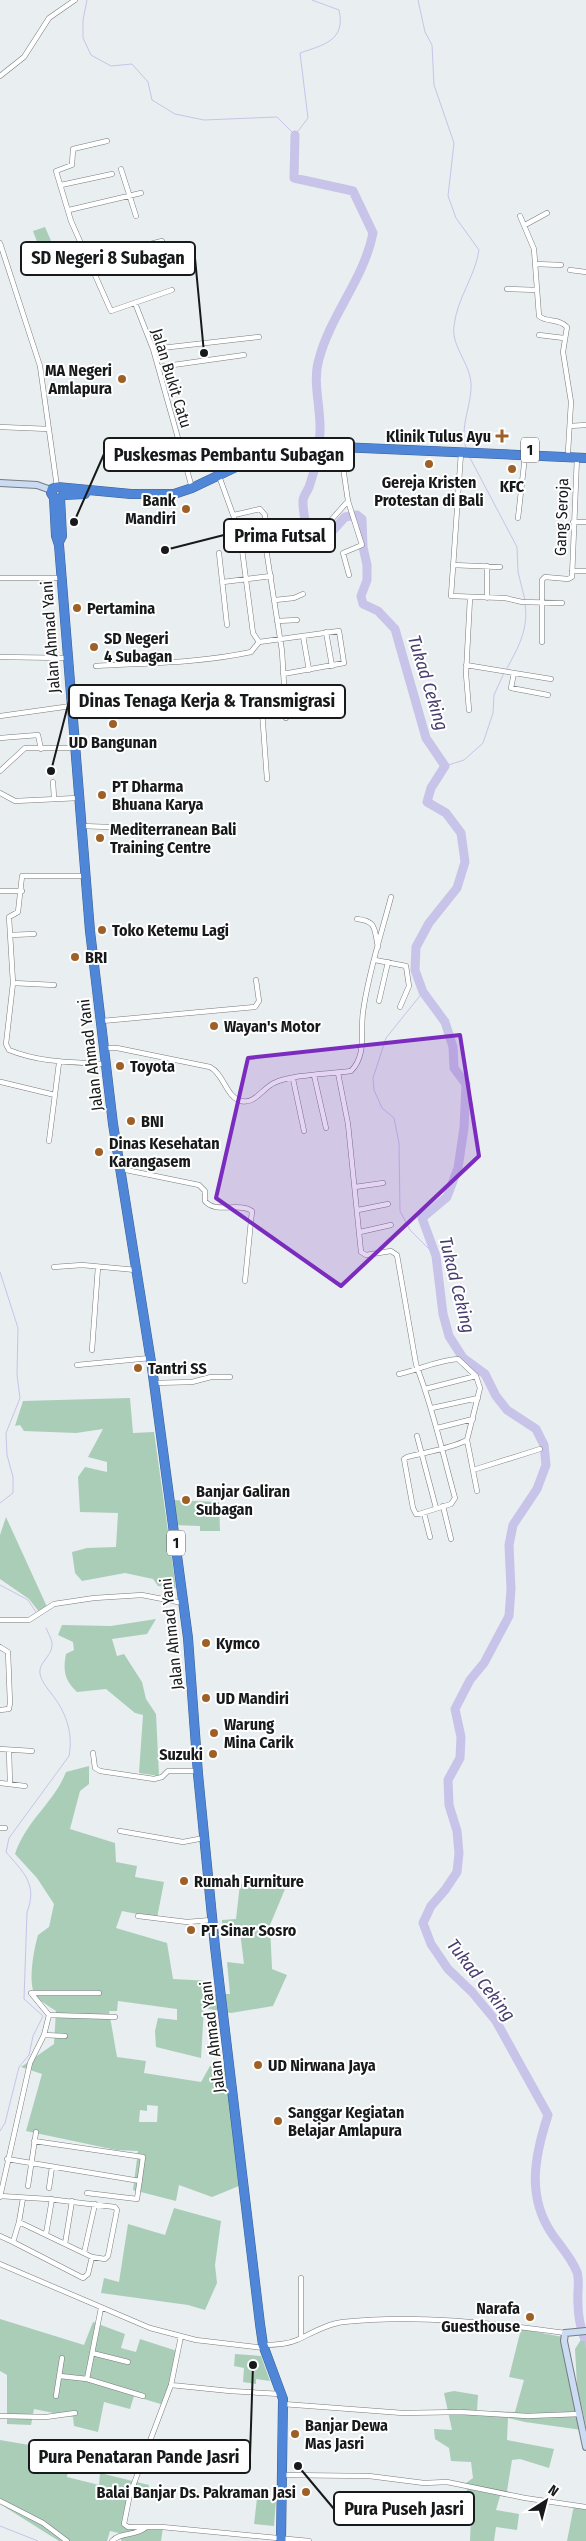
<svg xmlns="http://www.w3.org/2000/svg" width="586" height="2541" font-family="'Fira Sans Condensed',sans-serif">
	<rect width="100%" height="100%" fill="#e9eef1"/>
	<path fill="#aacdb8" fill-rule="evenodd" d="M45,227L55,250L42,255L33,231Z
		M130,1398L133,1433L154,1432L176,1588L158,1586L153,1579L125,1573L82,1581L75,1573L72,1552L87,1548L116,1547L118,1513L80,1512L78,1477L85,1467L107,1472V1462L88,1457L103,1429L76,1433L24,1431L20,1425L15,1426L23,1401Z
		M171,1500L219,1502L220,1531H200V1526L173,1525Z
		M6,1517L48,1609L40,1613L29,1599L0,1579V1535Z
		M156,1619L147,1634L112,1639L117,1656L124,1654L142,1682L146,1699L156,1714L159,1776L139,1773L143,1715L135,1713L106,1689L77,1692C64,1680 63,1670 66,1654L74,1650L73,1642L58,1635L62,1625L111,1626Z
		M89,1766V1784L80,1791L70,1829L115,1843L116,1862L137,1866L135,1877L164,1882L157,1918L122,1911L116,1928L167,1943L173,1979L211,1981L212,1994H230L227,1962L244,1964L240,1932L222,1933V1920L236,1919L240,1884L285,1889L270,1925L272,1969L287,1975L273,2006L231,2013L204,2008L201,2058L156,2047L155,2031L158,2018L177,2020V2009L118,2001L117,2011H109L117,2057L146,2061L144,2073L201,2082L210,2066L227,2065L239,2186L212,2197L179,2185L176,2201L133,2190L138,2151L116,2150L26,2131L42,2074L21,2067L54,2044L56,2011C49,2006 35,1999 33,1990C29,1976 34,1949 38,1935L49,1927L54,1904L37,1878L15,1854C27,1819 54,1803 66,1772ZM147,2105L158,2106L157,2122H139L140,2110L147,2111Z
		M174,2208L221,2221L215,2265L217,2283L205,2310L188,2305L101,2293L104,2278L119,2282L128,2224L165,2235Z
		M0,2319L84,2345L93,2322L125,2334L121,2348L136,2352L140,2339L180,2352L164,2405L134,2396L130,2409L104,2402L98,2432L74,2426L73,2417L34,2409L31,2425L7,2424V2375L0,2371Z
		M521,2329L563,2337L582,2430L525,2422L508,2418L507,2440L554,2449L549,2468L520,2459L512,2460L506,2497L500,2496L496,2510L519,2514L517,2530L496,2527L494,2541H470L471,2518L466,2483L473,2478L471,2462L451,2461L449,2448L435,2439L434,2429L452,2430L444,2393L454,2391L478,2395L477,2411L515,2412L524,2380L509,2377Z
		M582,2338H586V2426L577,2385L575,2349Z
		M235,2354L261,2356L270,2381L256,2379V2384L243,2382L244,2368L234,2366Z
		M0,2440L70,2452L67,2477L99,2485L100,2473L149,2485L147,2499L131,2494L126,2524L163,2528L161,2541H121L123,2534L110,2531L107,2541H59L0,2504Z
		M257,2498L276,2500L274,2526L254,2524Z
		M574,2505L586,2507V2541H567Z"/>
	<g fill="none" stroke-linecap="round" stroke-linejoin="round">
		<path stroke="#c8c3e9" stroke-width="1" d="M87,0L83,20V38L91,55L111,66L132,64L148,82L152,100L175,114L204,120L277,117L295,135L308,118L300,53C323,45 346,41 339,10L312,0
			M418,0L425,32L432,45L434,85L454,143L448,196L456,218L479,250C475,277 457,298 454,326C451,346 470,363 471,384C472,405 459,427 466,448
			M469,456L517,547L518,572L525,600
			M506,670C518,648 529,629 525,604
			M445,766L464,760L483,743L493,713L494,695L504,673
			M423,992L386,1038L373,1078L374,1090L382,1108L394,1118L399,1143L400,1211L410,1230L436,1256
			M0,1272L18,1328L17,1375L20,1398L6,1433L7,1455L13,1477V1493L0,1503
			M0,1585L28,1600L36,1612
			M0,2131L5,2123L19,2067L29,2055L33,2036L43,2016L24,1999L27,1912C38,1884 23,1872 6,1852L9,1838L69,1756C73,1734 67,1715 54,1697C49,1690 42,1683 40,1674C38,1663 51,1657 52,1646C53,1641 48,1633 46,1628
			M584,2337L586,2348
			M0,2526L38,2541"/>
		<path stroke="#c8c3e9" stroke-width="9" d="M295,135L294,178L353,191L373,233C364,279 331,314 319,359C312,382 321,407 320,431C320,449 315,470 309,487C307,492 303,496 303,501C303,519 307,533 320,545L345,517L357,515L362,519L363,547L367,565V580L361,596L363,604L378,611L395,629L426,738L445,766L431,788L427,802L446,813L461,833L465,862L457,888L429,923L416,947L415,970L423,992L445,1022L453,1047L454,1068L466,1084L464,1128L458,1168L447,1197L422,1218L436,1256L443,1314L449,1336L463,1358L485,1374L496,1396L507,1410L536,1429L544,1445L546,1465L537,1489L513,1525L509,1545L511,1589L509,1616L484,1663L470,1680L455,1709L461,1737L460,1758L448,1780L449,1805L457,1831L459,1853L457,1872L445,1890L431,1906L423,1923L431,1944L448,1969L472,1992L496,2021L548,2115C535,2155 526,2196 552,2234C561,2247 571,2257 577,2272C580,2281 577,2293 578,2303C578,2315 580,2326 584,2337"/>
		<defs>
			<path id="street" d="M0,76L24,57L49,18L75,0
				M107,141L73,149L72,165L56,171L71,221L111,311L172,290
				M121,169L136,216
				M61,185L112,174
				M69,210L141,193
				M520,216L534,249L539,316C547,323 559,318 567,327L563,352L571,402L568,452
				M525,225L547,213
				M0,243L40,366L57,487
				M89,260L162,241
				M536,264L561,265
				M570,270L586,272
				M507,289L537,290
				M135,303L153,349L192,488
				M539,335L564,338
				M153,349L259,337
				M159,367L244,355
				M570,426L586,425
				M0,427L49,429
				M340,447L348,501L362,545L343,553L349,575
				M461,453L451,596L505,598L522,602L562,603
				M219,476L240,534L253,633L259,642
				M234,515L260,509L265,515V542L282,651L286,718
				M518,518L525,456
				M573,522H586
				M325,527L348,501
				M219,553L227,625
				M453,565L500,567
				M572,571H586
				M0,578H61
				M223,582L271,576
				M487,598V566
				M275,600L294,598L303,594
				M277,621L297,620
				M326,632L332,666
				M303,636L309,670
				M259,642L339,631L344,663L283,674
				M542,642V580L545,577L568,579L572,577L577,457
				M0,657L66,658
				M466,665L551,679
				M96,666C148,663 200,663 251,652L259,642
				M514,673L511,688L548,695
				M261,697L267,779
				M469,710L466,674L470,598
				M237,714H263L285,710
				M0,716L71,706
				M0,738L38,735L41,749
				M0,771L25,748H74
				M53,782L54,798
				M0,793L15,801L78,798
				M81,826L109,827
				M85,876H22L18,912L9,917L13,983L6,1044L9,1050C41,1063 73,1062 106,1064
				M0,891H22
				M357,919C377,921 374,929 378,947
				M10,935L34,934
				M375,960L406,966L409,986L400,1007
				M13,983L54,985
				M379,1001L388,962
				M102,1021L255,1007L259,1001L256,980
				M106,1048H117L210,1067C224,1074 226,1097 241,1101C254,1105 263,1088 274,1083C293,1074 330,1074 351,1071C367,1055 360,1032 363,1012C368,974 381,935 391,897
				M338,1073L348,1124L361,1252L366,1255L391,1251L397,1255L416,1364L418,1370C434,1412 443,1455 455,1498L451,1504L419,1514H416L413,1508L404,1459L407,1457C426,1452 450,1449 467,1440L480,1388L476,1376L458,1359C438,1360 418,1370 399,1374
				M314,1075L326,1128
				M293,1079L304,1131
				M1,1082L55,1095
				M49,1141L59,1063
				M121,1169L199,1185L205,1191V1201C215,1214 239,1202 252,1211L245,1281
				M355,1187L383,1183
				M358,1210L388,1204
				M360,1232L391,1225
				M54,1267L82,1265L136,1270
				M92,1350L98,1267
				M77,1365L150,1358
				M154,1383L192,1382L211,1377H230
				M425,1389L476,1376
				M432,1408L478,1398
				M437,1428L473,1419
				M417,1436L436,1508
				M467,1440L477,1491
				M473,1470L540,1449
				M443,1506L451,1539
				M424,1513L430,1537
				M0,1620H29L54,1604L94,1598L142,1595L183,1603
				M0,1647L8,1652L10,1703L9,1709L0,1710
				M0,1749L32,1751
				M9,1750L10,1784
				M93,1753L95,1768L100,1771L154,1779L162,1777L168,1771H198
				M0,1783L25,1786
				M0,1828H5
				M120,1831L183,1842L204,1838
				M138,1916L187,1922L212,1920
				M49,2015L115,2017
				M44,2035L65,2036
				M34,2141L143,2157L137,2199L87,2193
				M7,2159L140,2181
				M28,2186L36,2132
				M49,2188L52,2167
				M0,2197L30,2063L44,2035L49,2015L31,1993H99
				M19,2222L23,2198
				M46,2234L52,2199
				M0,2236L13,2242L19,2222L92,2257L105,2259L108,2256L117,2210L115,2207L48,2199L0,2196
				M13,2242L83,2278L88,2274L92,2257
				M65,2244L72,2201
				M84,2253L95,2204
				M0,2264L150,2328L196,2340L264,2348
				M181,2336L171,2385L130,2494L124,2524L128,2527H162L309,2541
				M301,2338V2278
				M263,2345C273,2345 288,2344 297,2340C312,2333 327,2324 343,2322C418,2314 491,2323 565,2333
				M92,2353L128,2362
				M60,2376L87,2379L143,2396
				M87,2379L101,2308
				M171,2385L230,2391L280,2394
				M56,2396L62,2358
				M283,2404L403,2413L460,2412L527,2416L580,2414
				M0,2416L46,2417L75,2413
				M282,2475L369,2476L424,2483L447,2482L525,2498L586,2507
				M0,2501L43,2523L67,2541
				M112,2541C120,2532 135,2536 145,2528"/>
			<path id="secondary" d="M0,483L37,485L51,490
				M586,2331L565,2333L564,2341L586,2447"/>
			<path id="highway" d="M325,442L340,447L586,458
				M63,495L85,494
				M59,542L62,536L60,498
				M281,2541L283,2399L263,2345L260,2324L215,1947L198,1774L188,1638L152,1368L113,1124L90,931L59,545L56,536L54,498L51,493L52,489L57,487L131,494H174L192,488L278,447L299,442H324"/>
		</defs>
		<use href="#street" stroke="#777c7e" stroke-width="5.5"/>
		<use href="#secondary" stroke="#777c7e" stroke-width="8"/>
		<use href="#highway" stroke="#3b6095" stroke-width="10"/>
		<use href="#street" stroke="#fff" stroke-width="4.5"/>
		<use href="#secondary" stroke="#cadbf3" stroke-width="6"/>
		<use href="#highway" stroke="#4f86d7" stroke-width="9"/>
	</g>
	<path fill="#7b2cbf" fill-opacity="0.2" stroke="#7b2cbf" stroke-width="4" stroke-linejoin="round" d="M460,1035L479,1156L341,1286L216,1198L248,1058Z"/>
	<g fill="#9e6026" stroke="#fff" stroke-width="2">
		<circle cx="122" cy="379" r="5"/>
		<path d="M499.5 428.5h5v5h5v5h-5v5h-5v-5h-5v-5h5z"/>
		<circle cx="429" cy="464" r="5"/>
		<circle cx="512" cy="469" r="5"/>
		<circle cx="186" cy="509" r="5"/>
		<circle cx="77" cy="608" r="5"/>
		<circle cx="94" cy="647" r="5"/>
		<circle cx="113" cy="724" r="5"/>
		<circle cx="102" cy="795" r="5"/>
		<circle cx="100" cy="838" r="5"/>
		<circle cx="102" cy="930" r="5"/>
		<circle cx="75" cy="957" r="5"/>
		<circle cx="214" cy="1026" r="5"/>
		<circle cx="120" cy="1066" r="5"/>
		<circle cx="131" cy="1121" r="5"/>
		<circle cx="99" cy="1152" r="5"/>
		<circle cx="138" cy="1368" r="5"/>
		<circle cx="186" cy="1500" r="5"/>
		<circle cx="206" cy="1643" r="5"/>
		<circle cx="206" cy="1698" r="5"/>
		<circle cx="214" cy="1733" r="5"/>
		<circle cx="213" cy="1754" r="5"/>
		<circle cx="184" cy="1881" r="5"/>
		<circle cx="191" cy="1930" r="5"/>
		<circle cx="258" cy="2065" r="5"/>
		<circle cx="278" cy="2121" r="5"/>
		<circle cx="530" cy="2317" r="5"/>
		<circle cx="295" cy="2434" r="5"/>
		<circle cx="306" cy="2492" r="5"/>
	</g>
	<g text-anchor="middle" stroke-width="4" stroke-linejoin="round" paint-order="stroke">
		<g fill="#fff" stroke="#5d5e5f" stroke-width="1">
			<rect x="521" y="437.5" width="18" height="25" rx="4"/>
			<rect x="167" y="1530.5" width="18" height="25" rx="4"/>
		</g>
		<g font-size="15" font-weight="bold" fill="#17191a">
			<text x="530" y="455">1</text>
			<text x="176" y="1548">1</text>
		</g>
		<g font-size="16" font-weight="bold" fill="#17191a" stroke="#fff" text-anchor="start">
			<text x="112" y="376" text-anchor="end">MA Negeri<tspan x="112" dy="18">Amlapura</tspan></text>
			<text x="491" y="442" text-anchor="end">Klinik Tulus Ayu</text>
			<text x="429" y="488" text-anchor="middle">Gereja Kristen<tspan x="429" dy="18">Protestan di Bali</tspan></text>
			<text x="512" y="492" text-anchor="middle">KFC</text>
			<text x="176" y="506" text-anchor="end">Bank<tspan x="176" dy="18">Mandiri</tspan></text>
			<text x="87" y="614">Pertamina</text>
			<text x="104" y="644">SD Negeri<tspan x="104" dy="18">4 Subagan</tspan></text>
			<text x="113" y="748" text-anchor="middle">UD Bangunan</text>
			<text x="112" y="792">PT Dharma<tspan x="112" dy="18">Bhuana Karya</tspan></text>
			<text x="110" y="835">Mediterranean Bali<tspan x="110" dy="18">Training Centre</tspan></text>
			<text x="112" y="936">Toko Ketemu Lagi</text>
			<text x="85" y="963">BRI</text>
			<text x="224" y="1032">Wayan's Motor</text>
			<text x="130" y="1072">Toyota</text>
			<text x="141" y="1127">BNI</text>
			<text x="109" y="1149">Dinas Kesehatan<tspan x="109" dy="18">Karangasem</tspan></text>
			<text x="148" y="1374">Tantri SS</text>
			<text x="196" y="1497">Banjar Galiran<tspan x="196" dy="18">Subagan</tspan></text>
			<text x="216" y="1649">Kymco</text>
			<text x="216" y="1704">UD Mandiri</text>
			<text x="224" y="1730">Warung<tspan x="224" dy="18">Mina Carik</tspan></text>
			<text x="203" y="1760" text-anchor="end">Suzuki</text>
			<text x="194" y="1887">Rumah Furniture</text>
			<text x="201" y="1936">PT Sinar Sosro</text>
			<text x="268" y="2071">UD Nirwana Jaya</text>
			<text x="288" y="2118">Sanggar Kegiatan<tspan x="288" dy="18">Belajar Amlapura</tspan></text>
			<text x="520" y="2314" text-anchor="end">Narafa<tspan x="520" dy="18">Guesthouse</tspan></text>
			<text x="305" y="2431">Banjar Dewa<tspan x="305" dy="18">Mas Jasri</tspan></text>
			<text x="296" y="2498" text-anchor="end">Balai Banjar Ds. Pakraman Jasi</text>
		</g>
		<g font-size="16" fill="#17191a" stroke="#fff">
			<text transform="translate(172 378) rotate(73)" y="6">Jalan Bukit Catu</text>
			<text transform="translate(561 517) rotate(-88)" y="6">Gang Seroja</text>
			<text transform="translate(50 637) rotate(-94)" y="6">Jalan Ahmad Yani</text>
			<text transform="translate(90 1055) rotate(-97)" y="6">Jalan Ahmad Yani</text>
			<text transform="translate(171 1634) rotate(-96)" y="6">Jalan Ahmad Yani</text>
			<text transform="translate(212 2037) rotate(-97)" y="6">Jalan Ahmad Yani</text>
		</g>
		<g font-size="18" font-style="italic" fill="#473d6e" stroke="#fff">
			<text transform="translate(428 683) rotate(73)" y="6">Tukad Ceking</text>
			<text transform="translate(457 1285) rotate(76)" y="6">Tukad Ceking</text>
			<text transform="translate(481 1980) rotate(52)" y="6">Tukad Ceking</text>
		</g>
	</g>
	<path fill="none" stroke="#17191a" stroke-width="2" d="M204 353L195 258M74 522L104 454M165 550L224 535M51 771L69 701M253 2365L250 2456M298 2466L334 2509"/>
	<g fill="#17191a" stroke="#fff" stroke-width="2">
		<circle cx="204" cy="353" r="5"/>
		<circle cx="74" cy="522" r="5"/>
		<circle cx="165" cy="550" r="5"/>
		<circle cx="51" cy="771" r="5"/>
		<circle cx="253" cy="2365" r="5"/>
		<circle cx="298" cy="2466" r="5"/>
	</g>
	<g fill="#fff" stroke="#17191a" stroke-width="2">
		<rect x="21" y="242" width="174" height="33" rx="5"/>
		<rect x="104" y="438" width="250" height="33" rx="5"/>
		<rect x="224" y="519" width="111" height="33" rx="5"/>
		<rect x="69" y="685" width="276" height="33" rx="5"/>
		<rect x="29" y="2440" width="221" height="33" rx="5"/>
		<rect x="334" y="2492" width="140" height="33" rx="5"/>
	</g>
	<g font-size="18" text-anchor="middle" font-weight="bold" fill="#17191a">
		<text x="108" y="264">SD Negeri 8 Subagan</text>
		<text x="229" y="461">Puskesmas Pembantu Subagan</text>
		<text x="280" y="542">Prima Futsal</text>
		<text x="207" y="707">Dinas Tenaga Kerja &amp; Transmigrasi</text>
		<text x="139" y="2463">Pura Penataran Pande Jasri</text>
		<text x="404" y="2515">Pura Puseh Jasri</text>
	</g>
	<g transform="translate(546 2501) rotate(36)" stroke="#ffffff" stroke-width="4" paint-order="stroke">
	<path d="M0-4L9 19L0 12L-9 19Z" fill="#17191a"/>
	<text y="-8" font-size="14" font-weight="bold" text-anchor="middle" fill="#17191a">N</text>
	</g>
</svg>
